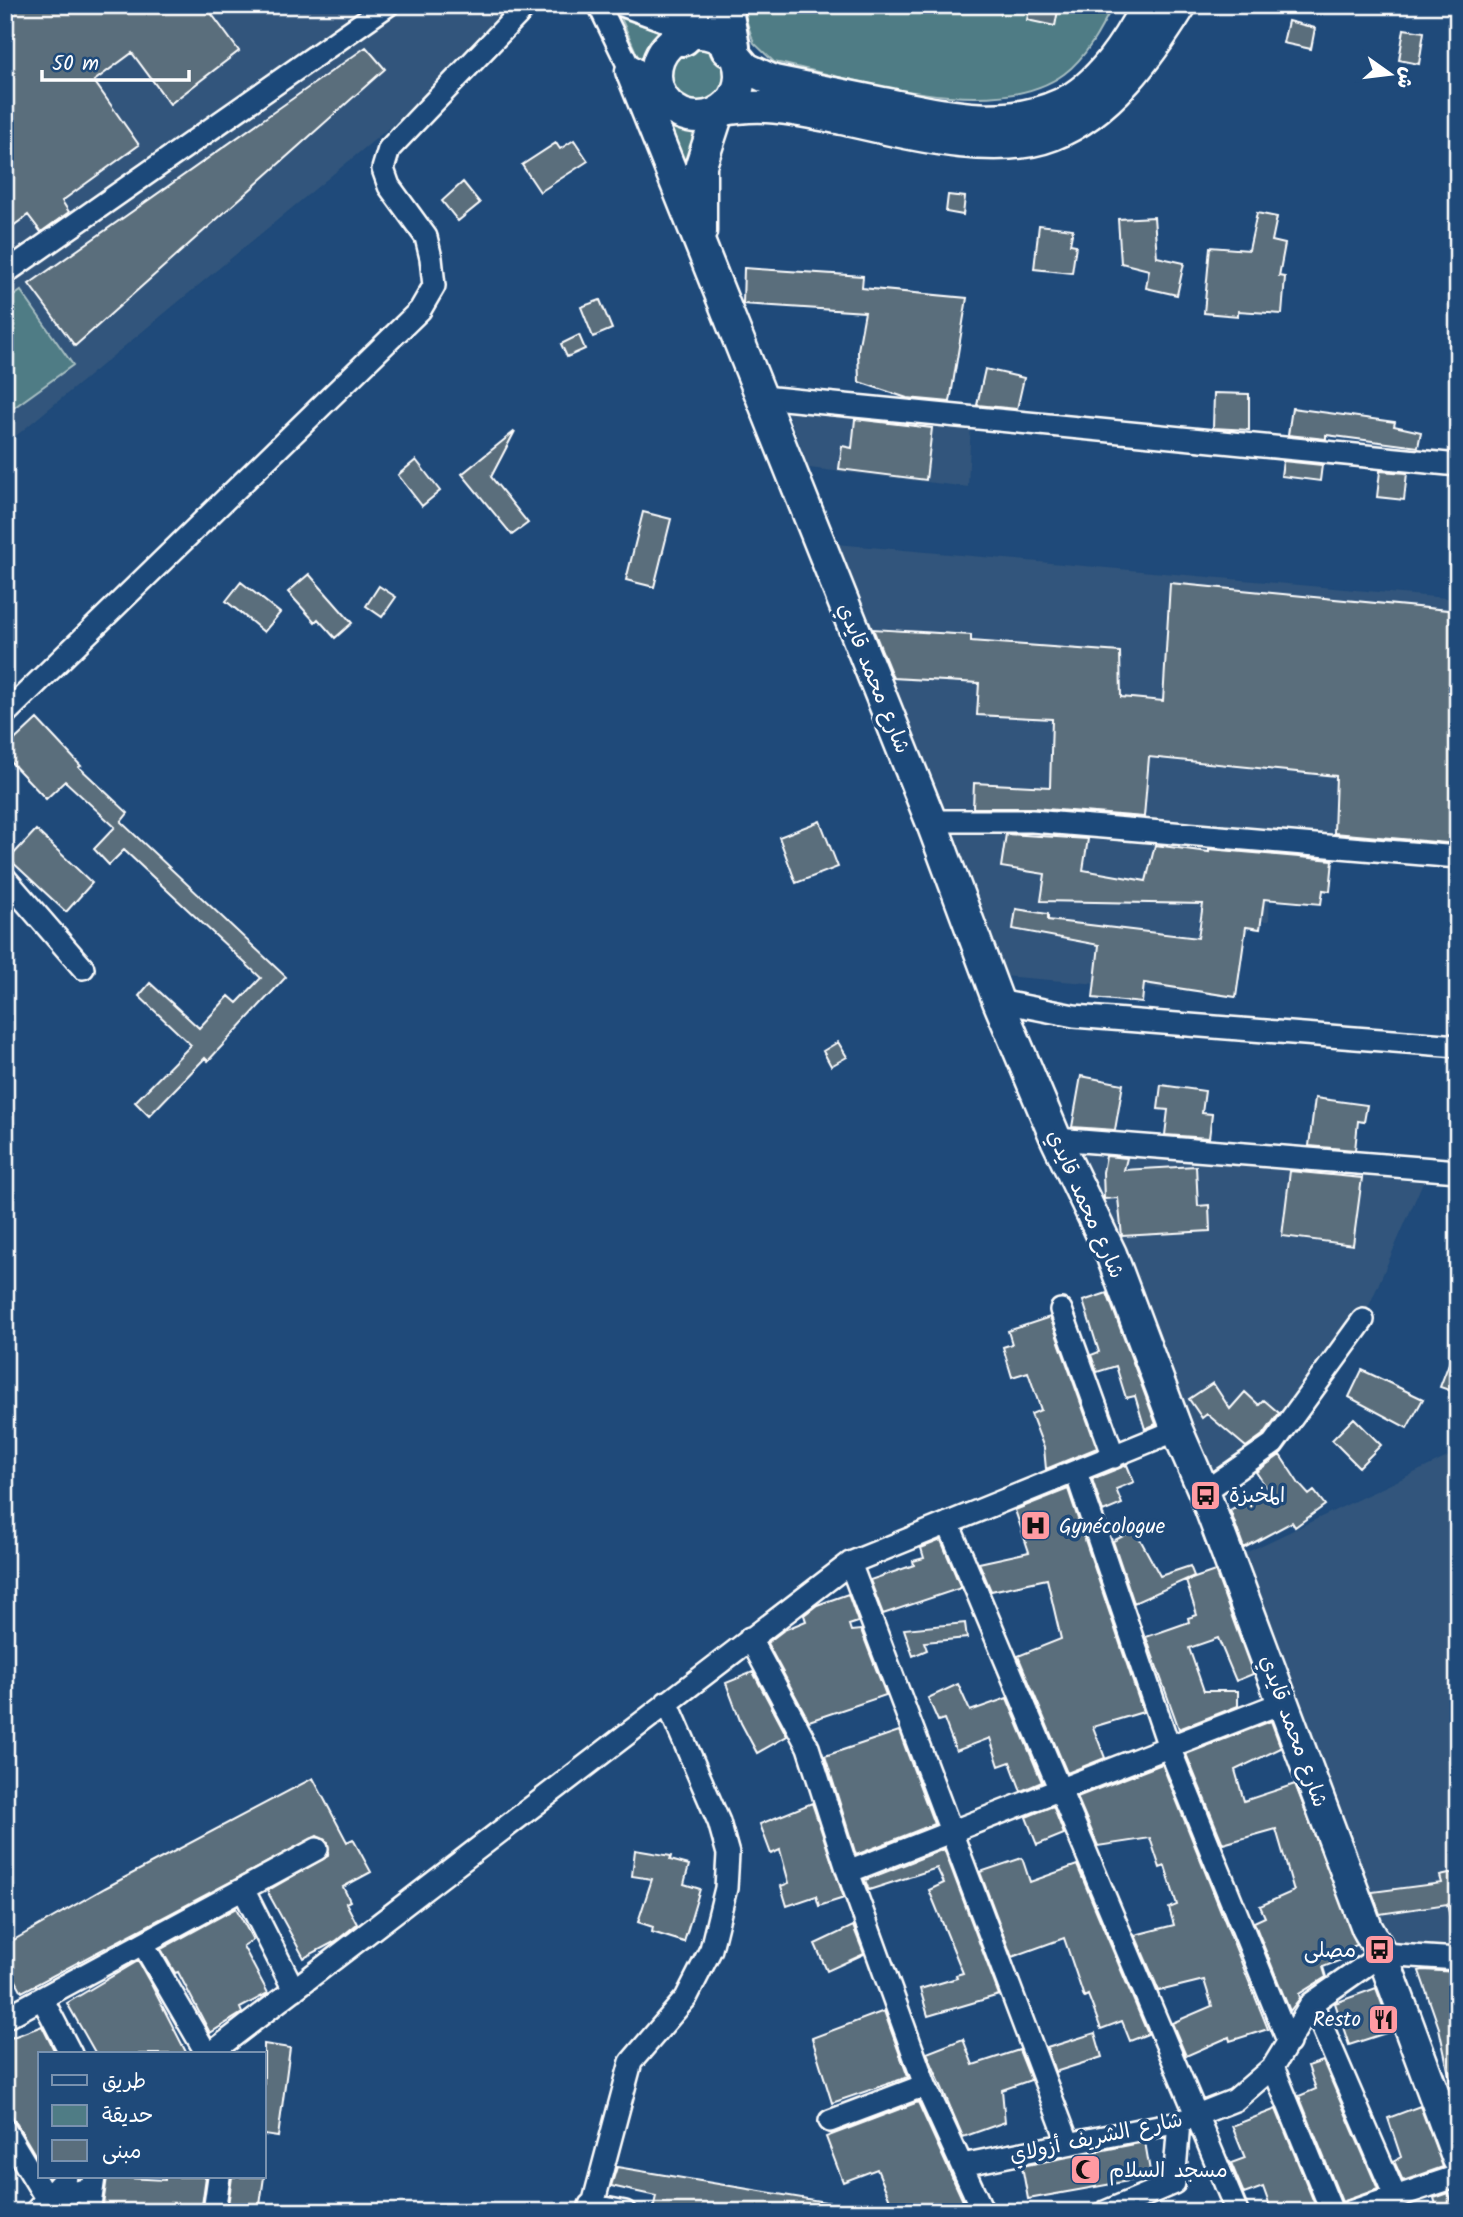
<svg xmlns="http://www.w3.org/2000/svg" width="1463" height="2217" font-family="Kalam,'Playpen Sans Arabic',sans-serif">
	<rect width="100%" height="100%" fill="#1f4a7a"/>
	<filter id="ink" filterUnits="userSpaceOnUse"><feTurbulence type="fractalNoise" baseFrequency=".0143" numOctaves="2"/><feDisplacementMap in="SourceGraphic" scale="14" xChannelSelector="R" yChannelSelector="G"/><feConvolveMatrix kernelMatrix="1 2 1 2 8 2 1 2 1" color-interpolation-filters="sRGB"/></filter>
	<g filter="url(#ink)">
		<path fill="#31557b" d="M5,5H542L407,113L5,445Z
			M783,401L971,421L968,487L809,468Z
			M836,544L1458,599V855L1271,835L1269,921H1198L1194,992L1002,976Z
			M1068,1151L1423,1182L1345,1361L1201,1503Z
			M1458,1452V1957L1381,1951L1243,1554Z"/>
		<path fill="#4f7c85" stroke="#a7bec2" stroke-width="2" d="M741,5H1113C1101,29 1086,58 1064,74C994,125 852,78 774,62L754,43Z
			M621,18L659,31L641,64Z
			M667 74a31 31 0 1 1 62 0a31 31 0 1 1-62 0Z
			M663,123L682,131L701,129L688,193Z
			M21,291L73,365L5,414V302Z"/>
		<path fill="#5a6e7c" stroke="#fff" stroke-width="2" d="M5,5H205L239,51L170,104L132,53L94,81L139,145L62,201L69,212L41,232L28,215L5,232Z
			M1030,5H1059L1055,26L1027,20Z
			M1288,21L1315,28L1311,49L1283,43Z
			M1404,29L1424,32L1419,64L1399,60Z
			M366,47L385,69L75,346L29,284Z
			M574,140L588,161L540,192L522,165L556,143L560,149Z
			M463,182L480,203L458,221L442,201Z
			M948,195L965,197L963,215L946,212Z
			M1257,213L1277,217L1272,241L1285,244L1279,276L1285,277L1282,314L1238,311V316L1204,313L1210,247L1249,250Z
			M1154,217L1157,257L1184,263L1177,295L1146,288L1149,270L1121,263L1118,219Z
			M1039,225L1073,229L1070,244L1076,245L1072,273L1034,269Z
			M744,268L863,276L862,288L967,298L950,402L907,398L859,382L858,350L865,312L743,304Z
			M600,300L612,329L593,337L581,307Z
			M579,335L585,349L567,357L561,344Z
			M985,369L1024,378L1017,409L977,405Z
			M1214,393L1249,394V430L1213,428Z
			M1292,408L1395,422L1394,426L1421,432L1418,447L1326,435V439L1288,435Z
			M855,419L932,428L926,480L839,469L842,446L852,448Z
			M515,431L491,477L528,523L512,535L462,474Z
			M416,460L440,491L422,506L398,475Z
			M1283,461L1322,465L1320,481L1281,476Z
			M1380,471L1407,473L1404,500L1377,497Z
			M643,512L671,519L654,587L626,580Z
			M309,574L352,623L335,638L318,619L315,622L288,592Z
			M241,582L280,613L264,632L226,601Z
			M1170,583L1458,611V844L1334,833L1336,776L1149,757L1144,817L1033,808H973L974,783L1050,787L1052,719L977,715L979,683L893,678L873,629L971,635V641L1120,652L1121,697L1163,701Z
			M379,586L396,597L382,617L366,606Z
			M37,719L81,766L79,767L128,813L121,822L286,977L208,1061L205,1058L149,1116L135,1102L191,1045L139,996L150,983L199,1028L229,996L237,1003L261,978L124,850L109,865L94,849L115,827L65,781L46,799L5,756V749Z
			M820,821L838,867L796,883L779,837Z
			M36,830L92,883L66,912L9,859Z
			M1006,834L1088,839L1083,870L1146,881L1155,845L1209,852V849L1333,860L1330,891L1323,890L1321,904L1264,899L1260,929L1246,927L1236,997L1144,983L1142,1003L1093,998L1099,945L1013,929L1016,909L1048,914V920L1198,938L1203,904L1041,901L1045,874L1001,867Z
			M838,1042L847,1057L831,1066L823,1051Z
			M1081,1076L1123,1084L1115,1130L1072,1127Z
			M1161,1085L1205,1091L1202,1113L1212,1114L1209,1138L1165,1135L1168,1110L1158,1109Z
			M1315,1098L1367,1105L1364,1122L1358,1121L1355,1150L1309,1146Z
			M1106,1156L1127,1158L1124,1170L1196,1166L1198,1206L1209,1205L1210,1231L1122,1236L1118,1198L1104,1199L1103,1172Z
			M1290,1171L1362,1178L1353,1245L1282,1236Z
			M1107,1293L1156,1424L1145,1429L1135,1396L1126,1398L1116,1366L1097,1372L1091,1355L1099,1352L1083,1301Z
			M1050,1317L1097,1448L1046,1469L1044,1448L1031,1414L1041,1410L1028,1372L1012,1377L1003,1347L1012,1344L1008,1331Z
			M1456,1345H1458V1393L1440,1387Z
			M1362,1370L1423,1399L1407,1428L1349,1397Z
			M1213,1383L1230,1409L1245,1392L1259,1405L1264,1400L1279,1413L1264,1434L1246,1447L1207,1414L1202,1418L1189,1399Z
			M1354,1418L1381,1445L1359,1467L1332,1440Z
			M1280,1455L1299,1484L1309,1495L1314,1491L1325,1505L1295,1527L1292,1522L1244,1548L1230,1510L1268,1490L1256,1472Z
			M1127,1465L1134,1482L1116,1489L1122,1504L1103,1512L1092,1479Z
			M1068,1489L1143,1712L1093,1727L1105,1758L1067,1773L1018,1656L1061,1639L1047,1579L991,1591L979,1563L1029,1552L1015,1510Z
			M1135,1530L1160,1576L1190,1566L1194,1576L1134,1603L1113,1541Z
			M941,1540L961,1588L883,1614L870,1580L914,1565L913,1561L924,1558L921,1548Z
			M1215,1571L1253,1674L1236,1681L1218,1638L1189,1648L1204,1691H1238V1706L1179,1729L1146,1637L1189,1622L1188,1618L1197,1615L1186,1581Z
			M848,1594L858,1622L849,1625L851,1631L861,1630L886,1695L809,1721L767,1643L784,1630L806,1621L804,1615L817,1605Z
			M965,1623L967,1638L924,1642L927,1650L913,1656L904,1629Z
			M753,1672L787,1736L757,1753L741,1723L726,1683Z
			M958,1684L970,1711L1007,1698L1042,1782L1021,1791L1010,1762L999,1766L990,1738L956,1751L944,1719L938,1721L928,1698Z
			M1271,1721L1281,1748L1235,1770L1244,1801L1295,1784L1357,1945L1338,1952L1341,1960L1323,1967L1326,1977L1299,1994L1300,1998L1290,2011L1254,1922L1265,1917L1260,1906L1294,1891L1276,1829L1223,1844L1186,1754Z
			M899,1731L934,1824L856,1855L825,1756Z
			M1162,1764L1268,2029L1230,2041L1229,2037L1186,2056L1172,2023L1212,2006L1204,1980L1159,1991L1135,1935L1174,1925L1169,1908L1177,1905L1165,1866L1160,1868L1150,1838L1098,1846L1077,1797Z
			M313,1778L347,1842L353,1839L371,1872L343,1887L350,1901L346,1903L357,1924L336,1941L304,1958L267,1891L328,1856V1842L317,1836L22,1992L5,1960V1945L105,1888Z
			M812,1803L844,1898L819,1906L816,1896L787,1906L781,1886L789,1883L780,1850L771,1854L760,1824Z
			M1053,1806L1064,1834L1037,1845L1026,1817Z
			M944,1849L999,1995L928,2016L920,1989L957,1978L956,1975L963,1973L929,1890L944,1883L937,1868L869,1890L865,1880Z
			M635,1850L671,1856L670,1860L689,1865L684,1884L700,1889L684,1942L652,1932L653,1927L638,1922L652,1879L632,1876Z
			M1022,1858L1030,1882L1077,1865L1148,2034L1130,2041L1122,2021L1101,2029L1088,1995L1084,1997L1064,1938L1012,1957L980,1872Z
			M1458,1872V1924L1452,1925L1447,1904L1380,1914L1372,1892L1442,1883L1440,1876Z
			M236,1908L253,1940L243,1946L268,1993L240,2008L242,2013L210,2033L178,1972L175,1973L161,1949Z
			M853,1926L864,1954L827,1971L815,1944Z
			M138,1961L152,1986L187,2054H96L67,2003Z
			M1423,1970L1458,1972V2084H1451L1439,2028L1419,1971Z
			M1376,1988L1392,2031L1349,2045L1335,2003Z
			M884,2011L908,2077L832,2103L812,2038Z
			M42,2026L56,2054H40V2163L5,2104V2040Z
			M1095,2033L1102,2057L1055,2072L1047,2048Z
			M963,2039L973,2065L1019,2050L1031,2080L1002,2090L1005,2122L963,2137L927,2053Z
			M264,2044L290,2048L278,2137L264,2135Z
			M1323,2061L1378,2189L1342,2202L1299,2096L1316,2089L1308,2066Z
			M918,2102L968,2212H895L877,2169L843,2182L826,2137Z
			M1420,2106L1443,2167L1403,2181L1394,2161L1401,2157L1388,2118Z
			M1276,2109L1316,2207L1302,2212H1272L1263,2187L1244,2194L1231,2163L1245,2158L1232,2126Z
			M1145,2142L1151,2177L1028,2199L1022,2166Z
			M617,2167L838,2204V2212L653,2210L656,2196L611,2186Z
			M107,2177L165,2180V2177H206L201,2212H102Z
			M232,2177H264L259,2212H227Z
			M1449,2193L1455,2212H1438L1434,2198Z"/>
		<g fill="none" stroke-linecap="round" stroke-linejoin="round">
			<defs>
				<path id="minor" d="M599,5L631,71L672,108
					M622,5L693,31
					M5,273L388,5
					M763,397L1458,465
					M5,714L420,310L434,286L431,258L426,237L389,186L383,169L389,149L527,5
					M931,821H1032L1458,857
					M5,878L83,968
					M998,1001L1074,1016L1458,1046
					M1056,1139L1458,1171
					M1061,1310L1114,1457
					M1076,1472L1169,1747L1289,2043
					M1204,1492L1273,1444L1363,1320
					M948,1523L1237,2212
					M850,1563L1068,2142
					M750,1638L808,1747L848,1872L925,2085L983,2212
					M848,1872L1284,1702
					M243,1889L294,1990
					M143,1944L207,2054
					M42,1998L71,2054
					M1312,2003L1395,2196
					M5,2018L317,1849
					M210,2054L850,1563L1177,1430
					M1273,2067L1332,2212
					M830,2121L925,2085
					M5,2130L46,2198L91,2189
					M962,2165L1179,2122L1235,2100L1273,2067L1312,2003L1382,1954L1458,1959
					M590,2205L625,2212
					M35,2212L66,2177
					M89,2212L94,2177
					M214,2212L219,2177
					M591,2212L631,2062L686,1998L711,1949L726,1888L728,1854L719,1822L667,1702
					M1105,2212L1174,2183L1179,2122
					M1350,2212L1458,2176"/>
				<path id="secondary" d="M656 75a42 42 0 1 1 84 0a42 42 0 1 1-84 0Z
					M736,56L746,68L774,81C810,88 847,96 883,103C943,115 1002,131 1061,104C1100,86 1127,42 1147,5
					M631,71L931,821L998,1001L1056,1139L1111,1254L1177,1430L1204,1492L1367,1928L1382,1954L1458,2159
					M721,111C764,101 800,111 842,119C901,132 994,158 1052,135C1109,113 1150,55 1181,5
					M701,232V165L718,113"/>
				<path id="motorway" d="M722,5L730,47
					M682,36L693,5"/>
			</defs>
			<use href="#minor" stroke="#fff" stroke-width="26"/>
			<use href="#secondary" stroke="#fff" stroke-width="35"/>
			<use href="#motorway" stroke="#fff" stroke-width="44"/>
			<use href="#minor" stroke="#1f4a7a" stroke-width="21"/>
			<use href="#secondary" stroke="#1f4a7a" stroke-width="30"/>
			<use href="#motorway" stroke="#1f4a7a" stroke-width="38"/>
		</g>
	</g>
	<defs>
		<symbol id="bus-square" viewBox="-11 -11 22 22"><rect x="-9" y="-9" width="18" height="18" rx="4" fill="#ff9aa2" stroke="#1f4a7a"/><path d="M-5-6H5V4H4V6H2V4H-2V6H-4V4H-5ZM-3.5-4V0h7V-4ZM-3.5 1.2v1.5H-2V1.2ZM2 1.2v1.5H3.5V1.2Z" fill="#111"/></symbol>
		<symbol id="hospital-square" viewBox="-11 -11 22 22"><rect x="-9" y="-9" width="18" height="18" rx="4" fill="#ff9aa2" stroke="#1f4a7a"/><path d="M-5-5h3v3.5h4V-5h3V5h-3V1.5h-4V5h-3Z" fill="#111"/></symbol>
		<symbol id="restaurant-square" viewBox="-11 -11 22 22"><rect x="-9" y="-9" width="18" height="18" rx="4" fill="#ff9aa2" stroke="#1f4a7a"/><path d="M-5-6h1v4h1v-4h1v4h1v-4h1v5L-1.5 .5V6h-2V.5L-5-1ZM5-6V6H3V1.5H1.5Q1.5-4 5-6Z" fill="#111"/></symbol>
		<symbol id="mosque-square" viewBox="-11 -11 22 22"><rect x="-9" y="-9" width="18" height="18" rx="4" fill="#ff9aa2" stroke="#1f4a7a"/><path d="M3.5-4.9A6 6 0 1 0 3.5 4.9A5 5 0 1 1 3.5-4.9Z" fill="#111"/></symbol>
	</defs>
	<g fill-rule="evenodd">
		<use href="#bus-square" x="1188" y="1478" width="35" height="35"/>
		<use href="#hospital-square" x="1018" y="1508" width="35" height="35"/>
		<use href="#bus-square" x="1362" y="1932" width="35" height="35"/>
		<use href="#restaurant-square" x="1366" y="2002" width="35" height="35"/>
		<use href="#mosque-square" x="1068" y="2152" width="35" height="35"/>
	</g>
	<g text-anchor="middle" stroke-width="7" stroke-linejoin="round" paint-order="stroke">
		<g font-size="21" fill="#fff" stroke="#1f4a7a">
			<text transform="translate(874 678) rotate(68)" y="7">شارع محمد قايدي</text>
			<text transform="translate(1086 1204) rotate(66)" y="7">شارع محمد قايدي</text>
			<text transform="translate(1294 1731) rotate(70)" y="7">شارع محمد قايدي</text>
			<text transform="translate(1096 2137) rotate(-12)" y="7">شارع الشريف أزولاي</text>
		</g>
		<g font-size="21" fill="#fff" stroke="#1f4a7a" text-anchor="start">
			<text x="1229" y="1502">المخبزة</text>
			<text x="1059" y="1533">Gynécologue</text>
			<text x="1356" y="1957" text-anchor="end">مصلى</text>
			<text x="1361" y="2026" text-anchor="end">Resto</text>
			<text x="1109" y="2177">مسجد السلام</text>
		</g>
	</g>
	<rect width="1463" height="2217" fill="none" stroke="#1f4a7a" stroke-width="28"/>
	<rect x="14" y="14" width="1435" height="2189" fill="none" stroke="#fff" stroke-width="2.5" filter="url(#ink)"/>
	<rect x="38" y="2052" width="228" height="126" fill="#1f4a7a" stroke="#7992af" stroke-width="2"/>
	<rect x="52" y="2075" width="35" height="10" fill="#1f4a7a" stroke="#7992af" stroke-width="2"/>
	<text x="102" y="2088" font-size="21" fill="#ffffff">طريق</text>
	<rect x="52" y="2105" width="35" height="21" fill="#4f7c85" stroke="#7992af" stroke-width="2"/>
	<text x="102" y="2122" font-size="21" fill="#ffffff">حديقة</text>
	<rect x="52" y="2140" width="35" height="21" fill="#5a6e7c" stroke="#7992af" stroke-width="2"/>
	<text x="102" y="2158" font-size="21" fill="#ffffff">مبنى</text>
	<g transform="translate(1390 74) rotate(104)" stroke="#1f4a7a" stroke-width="5" paint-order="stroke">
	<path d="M0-5L12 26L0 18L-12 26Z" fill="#ffffff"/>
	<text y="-10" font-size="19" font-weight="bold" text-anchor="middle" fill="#ffffff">ش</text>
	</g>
	<path d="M42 70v10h147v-10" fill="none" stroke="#ffffff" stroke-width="3.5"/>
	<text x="52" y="70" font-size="21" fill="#ffffff" stroke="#1f4a7a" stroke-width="5" paint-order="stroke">50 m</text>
</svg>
